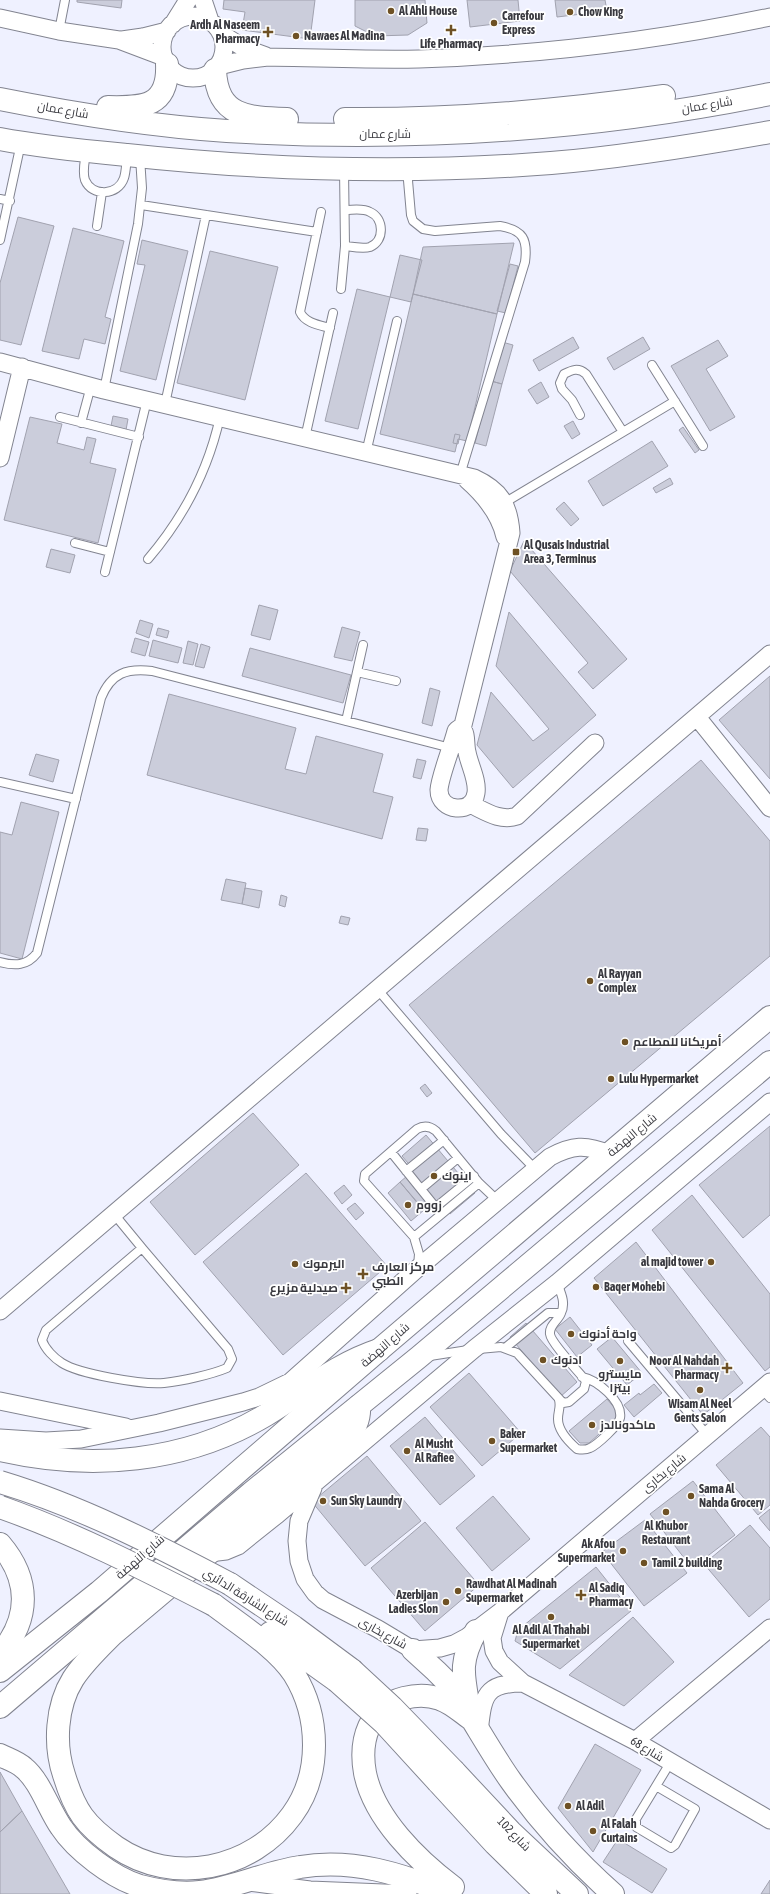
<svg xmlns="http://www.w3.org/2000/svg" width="770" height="1894" font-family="'Asap Condensed',Cairo,sans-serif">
	<rect width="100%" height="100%" fill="#eff1ff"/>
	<path fill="#cbcddb" stroke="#a1a2af" d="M77,0H122L121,8L77,2Z
		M224,0H315L310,39L242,30L245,12L223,9Z
		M355,0H425L427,23L408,35L375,36L355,26Z
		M467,0H518L520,21L470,27Z
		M555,0H605L607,11L557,17Z
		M18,217L54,226L21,345L0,340V283Z
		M73,228L124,241L105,317L111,319L105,344L84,339L79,359L42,351Z
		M142,240L188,251L156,380L120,371L145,265L137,264Z
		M514,243L497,314L413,294L423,247Z
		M210,251L278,267L245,400L177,383Z
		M400,255L422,260L411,302L390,297Z
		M510,264L518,266L506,313L497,311Z
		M357,289L390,297L358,429L325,421Z
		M413,294L497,314L467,441L458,439L455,452L380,434Z
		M573,337L579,348L539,371L533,360Z
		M643,337L650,349L614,370L607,358Z
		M718,340L728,356L706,369L735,417L710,431L671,366Z
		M502,342L513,345L502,384L491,381Z
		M491,381L502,384L486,446L475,443Z
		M541,382L549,397L537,404L528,390Z
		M113,416L128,419L126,430L111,426Z
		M30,417L62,424L57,443L84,450L87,437L96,439L90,463L116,469L98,543L4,520Z
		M573,421L580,434L572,439L564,426Z
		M683,427L699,450L695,453L679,430Z
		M455,434L460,435L458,444L453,443Z
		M652,441L668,466L603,506L588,481Z
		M670,478L673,484L656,493L653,488Z
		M564,502L579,519L571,526L556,509Z
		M524,541L627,659L593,689L578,672L588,663L510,571Z
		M51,549L75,555L70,573L46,567Z
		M259,605L278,610L270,640L251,635Z
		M509,612L596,715L513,788L477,745L491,692L533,741L549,729L496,666Z
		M140,620L153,624L149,638L136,633Z
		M342,627L360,632L352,661L334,657Z
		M158,628L169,631L167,638L156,635Z
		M135,638L149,642L145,656L131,652Z
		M153,640L182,648L178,663L149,656Z
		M188,641L198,644L193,665L183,663Z
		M201,644L210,647L204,668L195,666Z
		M250,648L351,675L343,703L242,676Z
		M770,676V779L719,720Z
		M430,688L440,691L432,726L422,723Z
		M169,694L296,728L285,769L306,774L316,736L383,754L373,792L393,797L382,839L147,775Z
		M36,754L59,760L53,782L29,775Z
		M417,759L426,761L421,779L413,777Z
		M701,760L770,841V956L535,1153L409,1005Z
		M21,802L59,812L22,959L0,953V832L12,835Z
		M418,828L428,829L426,841L416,840Z
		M226,879L246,883L242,904L221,900Z
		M245,888L262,891L259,908L242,904Z
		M281,895L287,897L285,907L279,905Z
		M341,916L350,918L348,925L339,923Z
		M425,1084L432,1093L427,1097L420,1088Z
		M253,1113L299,1165L195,1255L150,1202Z
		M770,1126V1215L743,1238L699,1185Z
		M426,1135L475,1193L450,1214L438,1200L424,1211L400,1182L414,1170L402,1156Z
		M306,1173L387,1266L283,1355L203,1262Z
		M400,1182L424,1210L411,1221L388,1193Z
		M344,1185L352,1195L342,1204L334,1193Z
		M692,1195L770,1294V1367L765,1371L652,1230Z
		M355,1203L364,1213L356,1220L347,1209Z
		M636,1242L743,1383L703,1415L594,1278Z
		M570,1317L592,1345L577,1357L555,1329Z
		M526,1323L577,1382L560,1397L510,1337Z
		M612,1337L642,1373L627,1385L597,1349Z
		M469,1373L521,1433L482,1466L430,1407Z
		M654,1384L662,1393L634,1417L624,1405L639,1393L640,1395Z
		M607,1399L617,1411L615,1420L589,1443H580L569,1431Z
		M425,1417L475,1476L440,1505L390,1446Z
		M761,1427L770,1437V1505L758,1515L716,1465Z
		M367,1456L421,1521L365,1566L312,1502Z
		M693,1481L735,1535L692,1568L650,1514Z
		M493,1496L530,1539L492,1571L456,1528Z
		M770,1509V1531L759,1518Z
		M645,1520L687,1573L644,1606L602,1552Z
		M425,1522L479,1585L425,1631L371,1568Z
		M750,1525L770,1548V1599L749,1617L704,1564Z
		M596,1567L631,1611L560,1669L515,1641L518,1630Z
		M633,1617L674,1662L624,1706L569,1675Z
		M595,1744L641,1770L593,1852L558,1808Z
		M0,1772L22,1811L0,1832Z
		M22,1811L70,1894H0V1832Z
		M618,1839L667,1869L652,1893L603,1862Z
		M770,1880V1894H761Z"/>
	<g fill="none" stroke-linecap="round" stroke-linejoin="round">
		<defs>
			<path id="lane" d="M59,31L65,0
				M86,152C85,161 82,171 85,180C92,197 118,196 124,178C126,172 126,164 127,157
				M407,169L411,215L413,221L423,229L435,231L500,226C523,230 528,239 525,262L460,475
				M0,199L10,201
				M141,205L317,232
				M321,212L300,312C305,323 319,325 330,328
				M97,226L102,192
				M0,240L21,143
				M345,246C353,247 363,249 370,247C385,241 384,218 370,212C363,208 353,210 346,210
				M341,289L345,246L344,169
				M652,365L703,446
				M104,390L138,224L142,188L140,157
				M165,404L206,215
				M580,415L572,400L562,389L560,383L564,374C572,370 578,367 586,374L623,432
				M60,417L139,437
				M81,423L91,386
				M305,438L333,313
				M366,453L397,321
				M504,503L675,401
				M75,543L110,552
				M148,559C184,517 208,471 220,417
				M105,572L147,400
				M357,672L396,681
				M346,721L363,645
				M0,782L76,799
				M0,962C15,966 27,966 37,953L101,698C111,673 127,668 152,671L451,748
				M378,990L501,1134L535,1169
				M391,1152L441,1214
				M406,1171L444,1140
				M421,1189L458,1158
				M436,1207L474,1176
				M114,1214L142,1248
				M414,1237L479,1183
				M142,1248L228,1349L232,1359L227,1368C210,1375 182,1381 164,1383C143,1385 79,1374 62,1363C54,1358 45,1349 42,1340L46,1330Z
				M418,1266L419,1254L414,1237L364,1181L365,1174L417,1129C424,1125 430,1126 436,1131L479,1183L498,1201
				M628,1341L708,1436
				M505,1348L548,1313H561
				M479,1349L501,1347L517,1353L563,1403L569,1402L584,1389L586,1381C579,1372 551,1343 550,1334C549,1325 558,1321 561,1313C566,1303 561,1293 557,1283
				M430,1356L468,1350
				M762,1389L770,1398
				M559,1400C561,1407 558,1411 558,1419C558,1430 569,1442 577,1449C582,1450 586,1450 590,1448C597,1445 619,1425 620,1418C623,1401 597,1380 582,1377
				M656,1786L695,1809L675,1845L671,1848L636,1827V1819L670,1763"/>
			<path id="street" d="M203,0L210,21
				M162 47a31 31 0 1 1 62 0a31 31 0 1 1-62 0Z
				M0,18L59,31L119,40L164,57
				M173,24L188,0
				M223,35L244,48L266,56
				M122,40L143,37L167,31
				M219,66L243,60L268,57C318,58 369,60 419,59C536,55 655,41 770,17
				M0,362L104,390L474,478C500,490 509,504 511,533L462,729
				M0,458L22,367
				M467,480C484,495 500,514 505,537
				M697,717L770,808
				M458,729H462C467,733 465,745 467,752C469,764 478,780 476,793C473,815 439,812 439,790C440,776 452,747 456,731Z
				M470,804C485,811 500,822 517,816L595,743
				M0,1311L770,654
				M0,1401L126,1427
				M0,1438L46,1441L81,1439L159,1423L243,1402L259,1397L290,1382L418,1268L550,1157C572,1145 586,1144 609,1154
				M313,1488L299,1521L297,1541L299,1561L305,1579L315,1593L323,1600L378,1629L413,1650L440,1648L454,1644L467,1637L500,1612L770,1382
				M209,1553L226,1551L238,1546L278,1514L474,1349L557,1283L770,1102
				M500,1612L492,1638L494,1651L500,1662L523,1683L635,1741L770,1820
				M479,1732C483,1698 483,1683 523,1683
				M635,1741L770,1628
				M248,1882L310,1890L408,1894"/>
			<path id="secondary" d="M0,1671L99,1592L379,1350L770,1017
				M0,1707L251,1493L419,1357L770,1062"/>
			<path id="primary" d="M215,70C217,117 248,118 287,119
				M0,99C75,114 151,126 227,131C408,142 592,130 770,94
				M108,107C143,108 169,107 167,64
				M345,119C452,120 558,111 664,96
				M0,139C42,147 85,151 127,155C267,170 410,174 551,163C624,157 697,145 770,132
				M413,1650L436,1671L449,1684C471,1715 489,1750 511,1781C541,1823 575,1860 613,1894
				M469,1708C463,1674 459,1662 476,1631
				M0,1755C8,1759 18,1762 24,1768C40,1781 49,1810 61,1827C76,1850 113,1878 140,1886C159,1891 180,1894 200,1892C234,1888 266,1872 300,1867C352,1858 402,1874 449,1894
				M453,1887C417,1860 374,1818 365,1773C359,1740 369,1707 404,1698C416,1695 429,1695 440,1699C452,1703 461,1712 471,1719"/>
			<path id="highway" d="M0,1450C91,1471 185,1463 266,1415C306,1391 334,1365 379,1350
				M0,1544C30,1579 31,1618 0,1654
				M230,1584L294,1627L352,1670
				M214,1605C239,1624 277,1648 294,1674C320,1716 322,1774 292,1815C252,1870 173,1886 116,1847C85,1825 75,1811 64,1775C54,1745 56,1706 73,1679C84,1662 99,1648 113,1634L347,1437C356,1428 360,1419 359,1406
				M270,1633L337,1681
				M454,1771L511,1832L577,1894
				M438,1782L495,1844L546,1894"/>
		</defs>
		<use href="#lane" stroke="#828490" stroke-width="10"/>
		<use href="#street" stroke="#828490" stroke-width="19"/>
		<use href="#secondary" stroke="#828490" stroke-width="24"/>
		<use href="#primary" stroke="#828490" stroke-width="24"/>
		<use href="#highway" stroke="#828490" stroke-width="24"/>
		<use href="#lane" stroke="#fff" stroke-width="8"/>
		<use href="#street" stroke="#fff" stroke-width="17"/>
		<use href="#secondary" stroke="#fff" stroke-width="22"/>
		<use href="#primary" stroke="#fff" stroke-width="22"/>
		<use href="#highway" stroke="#fff" stroke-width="22"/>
		<defs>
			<path id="highway-bridge" d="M0,1482C80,1506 156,1545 230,1584
				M0,1507C74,1533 144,1569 214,1605
				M352,1670L392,1707L454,1771
				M337,1681L384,1723L438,1782"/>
		</defs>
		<use href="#highway-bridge" stroke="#828490" stroke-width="24" stroke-linecap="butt"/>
		<use href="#highway-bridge" stroke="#fff" stroke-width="22"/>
	</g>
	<g fill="#6e5124" stroke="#fff" stroke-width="1.5">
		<circle cx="391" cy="11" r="4"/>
		<circle cx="570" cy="12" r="4"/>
		<circle cx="494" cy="23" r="4"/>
		<path d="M449 24h4v4h4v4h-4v4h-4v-4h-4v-4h4z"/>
		<path d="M266 26h4v4h4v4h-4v4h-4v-4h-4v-4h4z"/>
		<circle cx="296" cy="36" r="4"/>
		<rect x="512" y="548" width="8" height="8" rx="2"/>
		<circle cx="590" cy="981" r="4"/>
		<circle cx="625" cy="1042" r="4"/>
		<circle cx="611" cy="1079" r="4"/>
		<circle cx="434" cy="1176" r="4"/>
		<circle cx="408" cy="1205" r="4"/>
		<circle cx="711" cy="1262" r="4"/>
		<circle cx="295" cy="1264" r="4"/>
		<path d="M361 1268h4v4h4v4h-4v4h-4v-4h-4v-4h4z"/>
		<circle cx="596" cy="1287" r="4"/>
		<path d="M344 1282h4v4h4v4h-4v4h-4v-4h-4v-4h4z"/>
		<circle cx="571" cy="1334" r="4"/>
		<circle cx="543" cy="1360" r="4"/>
		<circle cx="620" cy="1361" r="4"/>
		<path d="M725 1362h4v4h4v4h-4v4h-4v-4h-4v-4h4z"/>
		<circle cx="700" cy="1390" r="4"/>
		<circle cx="592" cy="1425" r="4"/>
		<circle cx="492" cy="1441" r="4"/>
		<circle cx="407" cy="1451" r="4"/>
		<circle cx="691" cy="1496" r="4"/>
		<circle cx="323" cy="1501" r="4"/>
		<circle cx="666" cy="1512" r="4"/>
		<circle cx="623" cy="1551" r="4"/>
		<circle cx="644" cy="1563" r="4"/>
		<circle cx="458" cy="1591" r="4"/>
		<path d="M579 1589h4v4h4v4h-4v4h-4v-4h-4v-4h4z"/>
		<circle cx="446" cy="1602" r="4"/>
		<circle cx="551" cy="1617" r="4"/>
		<circle cx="568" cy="1806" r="4"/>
		<circle cx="593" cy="1831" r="4"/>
	</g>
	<g text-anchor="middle" stroke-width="3.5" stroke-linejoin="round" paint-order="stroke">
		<g font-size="12" font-weight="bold" fill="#39393f" stroke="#fff" text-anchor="start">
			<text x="399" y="15">Al Ahli House</text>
			<text x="578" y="16">Chow King</text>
			<text x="502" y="20">Carrefour<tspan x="502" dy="14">Express</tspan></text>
			<text x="260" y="29" text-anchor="end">Ardh Al Naseem<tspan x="260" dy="14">Pharmacy</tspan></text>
			<text x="304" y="40">Nawaes Al Madina</text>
			<text x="451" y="48" text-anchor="middle">Life Pharmacy</text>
			<text x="524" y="549">Al Qusais Industrial<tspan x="524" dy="14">Area 3, Terminus</tspan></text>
			<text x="598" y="978">Al Rayyan<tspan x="598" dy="14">Complex</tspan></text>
			<text x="633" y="1046">أمريكانا للمطاعم</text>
			<text x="619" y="1083">Lulu Hypermarket</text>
			<text x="442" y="1180">اينوك</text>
			<text x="416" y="1209">زووم</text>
			<text x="703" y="1266" text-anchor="end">al majid tower</text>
			<text x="303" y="1268">اليرموك</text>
			<text x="372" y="1271">مركز العارف<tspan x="372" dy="14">الطبي</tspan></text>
			<text x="604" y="1291">Baqer Mohebi</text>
			<text x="338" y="1292" text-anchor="end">صيدلية مزيرع</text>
			<text x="579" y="1338">واحة أدنوك</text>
			<text x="551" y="1364">ادنوك</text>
			<text x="719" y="1365" text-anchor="end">Noor Al Nahdah<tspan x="719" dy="14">Pharmacy</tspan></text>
			<text x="620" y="1378" text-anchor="middle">مايسترو<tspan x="620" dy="14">بيتزا</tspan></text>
			<text x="700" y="1408" text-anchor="middle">Wisam Al Neel<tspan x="700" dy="14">Gents Salon</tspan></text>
			<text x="600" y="1429">ماكدونالدز</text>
			<text x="500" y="1438">Baker<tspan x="500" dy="14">Supermarket</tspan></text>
			<text x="415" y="1448">Al Musht<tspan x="415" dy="14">Al Rafiee</tspan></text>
			<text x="699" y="1493">Sama Al<tspan x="699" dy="14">Nahda Grocery</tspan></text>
			<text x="331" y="1505">Sun Sky Laundry</text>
			<text x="666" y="1530" text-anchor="middle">Al Khubor<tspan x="666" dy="14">Restaurant</tspan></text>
			<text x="615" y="1548" text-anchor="end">Ak Afou<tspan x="615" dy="14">Supermarket</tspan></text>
			<text x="652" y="1567">Tamil 2 building</text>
			<text x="466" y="1588">Rawdhat Al Madinah<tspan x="466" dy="14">Supermarket</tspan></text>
			<text x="589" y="1592">Al Sadiq<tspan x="589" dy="14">Pharmacy</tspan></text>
			<text x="438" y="1599" text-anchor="end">Azerbijan<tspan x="438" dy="14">Ladies Slon</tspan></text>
			<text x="551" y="1634" text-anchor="middle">Al Adil Al Thahabi<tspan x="551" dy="14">Supermarket</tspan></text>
			<text x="576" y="1810">Al Adil</text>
			<text x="601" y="1828">Al Falah<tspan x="601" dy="14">Curtains</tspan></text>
		</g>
		<g font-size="12" fill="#39393f" stroke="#fff">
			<text transform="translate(707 105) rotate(-9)" y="4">شارع عمان</text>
			<text transform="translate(63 110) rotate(10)" y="4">شارع عمان</text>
			<text x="385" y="138">شارع عمان</text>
			<text transform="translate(632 1135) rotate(-40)" y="4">شارع النهضة</text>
			<text transform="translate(385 1345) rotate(-41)" y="4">شارع النهضة</text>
			<text transform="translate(664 1473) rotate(-40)" y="4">شارع بخارى</text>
			<text transform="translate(140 1557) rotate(-41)" y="4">شارع النهضة</text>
			<text transform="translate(246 1597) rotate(32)" y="4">شارع الشارقة الدائري</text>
			<text transform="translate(383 1633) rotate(29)" y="4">شارع بخارى</text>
			<text transform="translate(647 1749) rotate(31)" y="4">شارع 68</text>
			<text transform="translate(514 1834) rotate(46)" y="4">شارع 102</text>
		</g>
	</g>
</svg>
